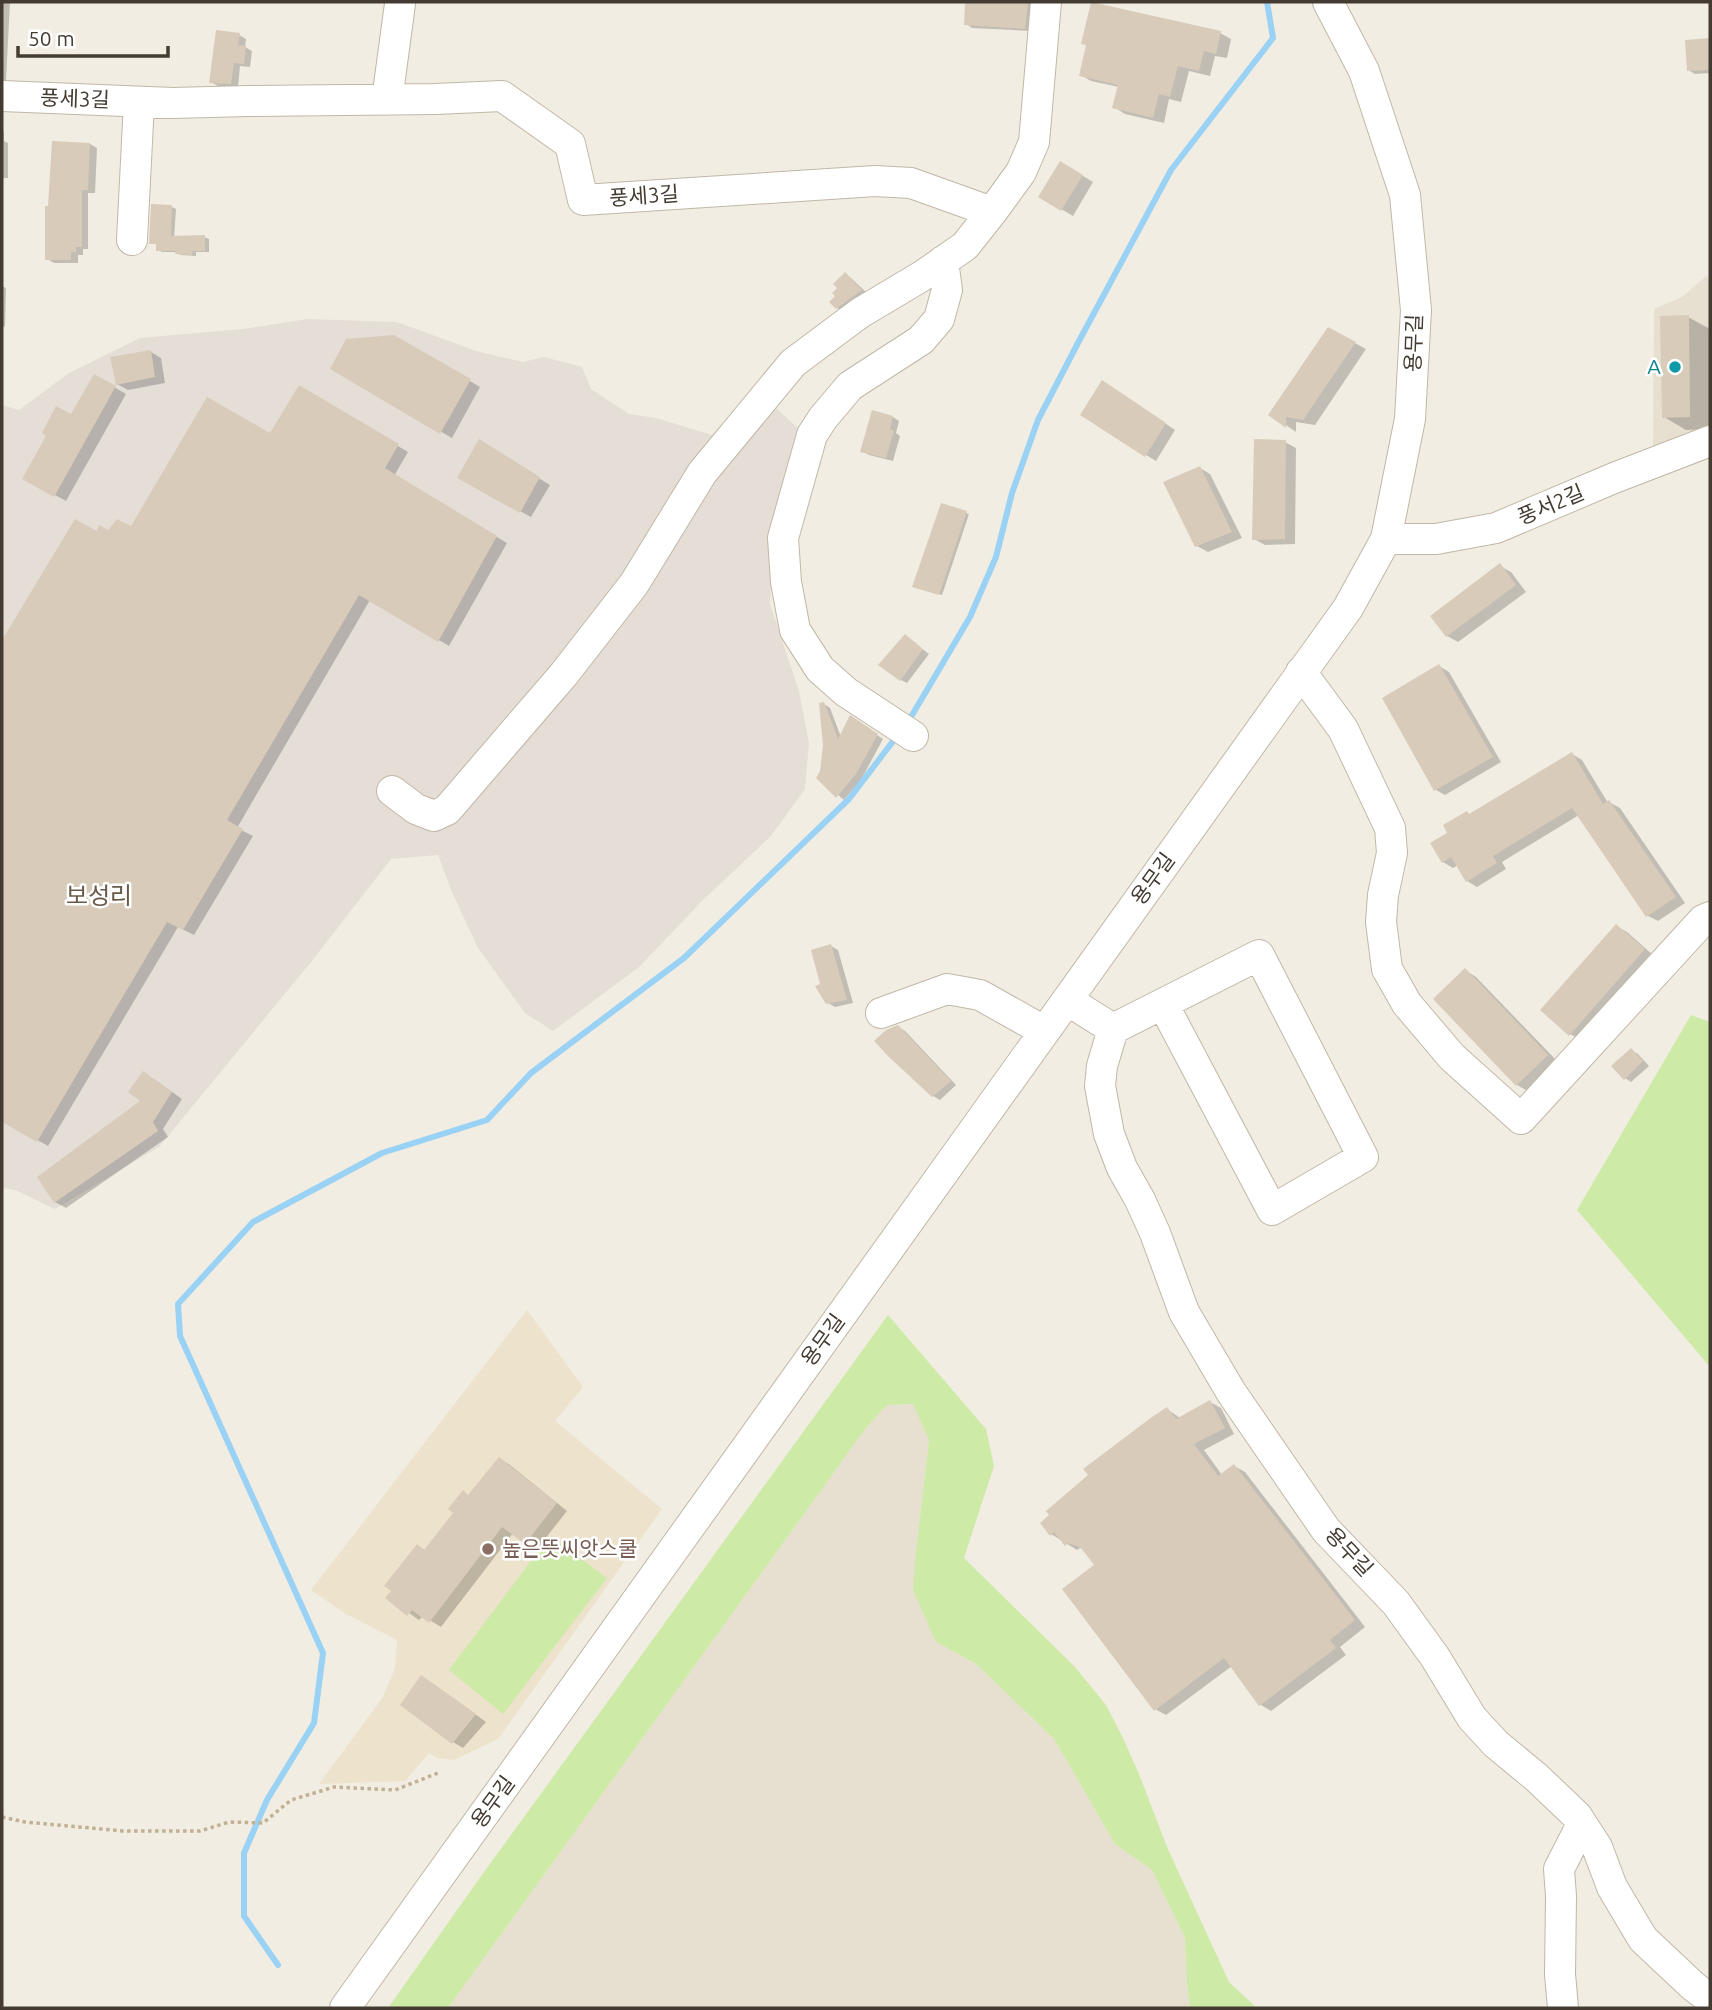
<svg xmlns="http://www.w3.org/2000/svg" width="1712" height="2010" font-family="Ubuntu,'Noto Sans KR',sans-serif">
	<rect width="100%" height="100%" fill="#f2ede2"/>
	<path fill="#e7dfd0" d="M1706,276L1710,279V429L1653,454L1654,309L1682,297Z
		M914,1404L929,1440L916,1551L936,1642L976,1664L1054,1739L1115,1844L1152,1870L1185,1938L1187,1984L1190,2008H448L866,1428L887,1405Z"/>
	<path fill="#e4ded7" d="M308,319L397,322L476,351L523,362L544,357L582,367L591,389L629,414L656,418L712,435L757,390L801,431L773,527L770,604L799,691L809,743L805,789L771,836L703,900L639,967L553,1031L525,1013L478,948L452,892L438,855L391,859L311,962L159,1147L55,1209L15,1190L2,1188V405L19,410L69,373L140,338L242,329Z"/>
	<path fill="#ede2cb" d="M527,1310L583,1387L555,1421L662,1509L498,1739L454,1760L437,1758L429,1753L405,1781L319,1784L383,1697L395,1668L397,1640L346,1614L311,1590Z"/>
	<path fill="#ceeaa7" d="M1691,1015L1710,1022V1367L1577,1210Z
		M888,1315L986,1429L994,1466L964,1558L1075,1667L1106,1705L1122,1736L1139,1774L1167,1847L1229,1982L1257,2008H1190L1187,1984L1185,1938L1152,1870L1115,1844L1054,1739L976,1664L936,1642L913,1590L916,1551L929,1440L913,1404L887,1405L866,1428L448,2008H388L474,1886Z
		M554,1539L607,1578L503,1714L449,1670L546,1541Z"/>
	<path fill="#0003" d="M2,2H10L6,81H2Z
		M967,2H1029L1034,5L1032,31L972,28L966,24Z
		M1220,33L1231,39L1227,58L1215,56L1210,76L1189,71L1181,102L1169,99L1164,123L1125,114L1114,107L1119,87L1091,81L1081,75L1087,45Z
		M239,35L246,39L245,47L252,51L250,67L240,66L238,87L218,86L211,82Z
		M1710,40V73L1695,74L1688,70L1687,41Z
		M2,131L4,132V141L8,143V178H2Z
		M54,142L90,144L97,148L95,193H88V249H83V255H78V263H54L47,259Z
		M1061,163L1093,182L1073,216L1041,197Z
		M153,206L172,207L176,209L174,238L204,237L209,239V252H196V256L181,255L177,252H162L158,250V245L151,243Z
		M846,275L852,279L868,294L844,312L837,308V296Z
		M2,286L6,288L5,327L2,326Z
		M1688,317L1710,329V429L1686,430L1664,417Z
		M1329,329L1366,349L1315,425L1296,422V432L1270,414Z
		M394,336L480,387L452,438L333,369Z
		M151,352L161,358L165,383L128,390L117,384Z
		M95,376L126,394L66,501L24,478L72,416Z
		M300,388L408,452L394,476L507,543L449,646L370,600L237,828L253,836L194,935L178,927L48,1146L2,1120V644L76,522L98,534L131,528L271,435Z
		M1113,388L1175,430L1156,461L1146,455Z
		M893,417L899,421L896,433L900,436L893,461L869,455L862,451Z
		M480,442L550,485L531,517L459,478Z
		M1285,442L1296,448L1295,544L1265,545L1254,539Z
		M1200,468L1210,474L1242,538L1208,552L1197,546Z
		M942,505L969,514L942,595L917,588Z
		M1500,566L1511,572L1526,592L1458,642L1447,636Z
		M905,636L929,654L907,683L901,680Z
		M1439,666L1449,672L1501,762L1445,795L1436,790Z
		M824,704L830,708L841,737L851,718L883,739L862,778L844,800L818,778L822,772L825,745Z
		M1572,754L1582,760L1608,803L1609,802L1620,808L1685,903L1658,921L1648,916L1579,815L1502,862L1506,869L1477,887L1467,881L1458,865L1453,868L1443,862L1450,833L1471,815Z
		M1616,926L1627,932L1654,956L1581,1040L1570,1034Z
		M831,946L838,950L853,1003L835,1007L828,1003Z
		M1465,970L1476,977L1558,1062L1528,1091L1517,1085Z
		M898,1027L905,1031L956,1085L940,1100L933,1096Z
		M1631,1050L1638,1054L1649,1066L1631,1082L1625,1078Z
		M154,1079L182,1099L163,1129L168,1137L66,1208L55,1202L143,1101Z
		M1210,1402L1221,1408L1234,1434L1204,1450L1222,1475L1234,1466L1245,1472L1365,1627L1340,1647L1346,1655L1271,1711L1261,1705L1232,1666L1166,1715L1155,1709L1096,1566L1085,1550L1080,1548L1077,1550L1051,1534L1167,1409L1180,1418Z
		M500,1459L510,1465L567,1511L537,1549L513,1533L441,1627L423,1616L419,1620L388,1598L417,1546L425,1550Z
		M432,1683L486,1722L463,1748L453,1742Z"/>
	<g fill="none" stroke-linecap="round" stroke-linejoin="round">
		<path stroke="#99d2f4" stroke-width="6" d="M908,722L970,617L996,557L1012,493L1038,420L1079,341L1171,170L1273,38L1267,2
			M278,1965L244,1916V1853L267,1800L314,1723L323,1653L180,1336L178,1304L253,1222L382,1153L487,1120L531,1073L684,958L849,799L897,736"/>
	</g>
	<path fill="#d8cbba" d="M965,2H1028L1025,29L964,25Z
		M1091,2L1221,31L1216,54L1204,51L1199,71L1178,66L1170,97L1159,94L1153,118L1112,108L1118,85L1079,76L1086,45L1081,44Z
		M216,30L240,33L238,45L246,46L244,64L234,63L231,84L209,83Z
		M1710,38V70L1687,71L1685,40Z
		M52,141L90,143L88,190H82V247H76V252H71V260H45V206H48Z
		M1060,161L1083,175L1061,211L1038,197Z
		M151,204L172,205L171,236L205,235V251H193L192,255L175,254L176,251H156V244H149Z
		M845,272L862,290L836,309L829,302L835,296L832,293L837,288L833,284Z
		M1689,315L1690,417L1662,418L1660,316Z
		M1328,327L1356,342L1303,420L1286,417V428L1268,415Z
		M394,335L471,379L440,434L330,369L346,339Z
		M151,350L155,377L116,385L110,357Z
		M94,374L116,386L54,497L22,479L46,436L42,433L56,406L71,414Z
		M1102,380L1166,423L1145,457L1080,415Z
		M299,385L399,444L385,468L497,536L438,642L359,595L227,820L243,829L183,930L167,922L37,1142L2,1122V640L75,519L97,531L99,525L108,530L117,519L131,526L207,397L270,433Z
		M872,410L893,416L890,429L894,431L886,458L860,452Z
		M479,439L540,477L520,513L457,478Z
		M1254,439L1286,440L1285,539L1252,540Z
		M1200,466L1232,532L1195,547L1163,482Z
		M941,503L967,511L939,595L912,587Z
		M1500,563L1516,585L1446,637L1430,616Z
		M905,634L923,649L900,681L878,665Z
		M1439,664L1493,757L1434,791L1382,698Z
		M824,702L838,739L850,715L878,734L856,774L836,798L816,778L820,771L823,745L819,703Z
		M1572,752L1603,804L1609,800L1676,897L1646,917L1572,808L1493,856L1497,863L1466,882L1451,857L1442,863L1430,843L1447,833L1443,825L1467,811L1469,814Z
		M1616,924L1645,949L1569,1036L1540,1010Z
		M831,944L847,1000L826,1004L815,986L820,984L811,950Z
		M1465,968L1548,1055L1516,1086L1433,999Z
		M898,1025L951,1081L932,1097L889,1057L874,1041L886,1030Z
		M1631,1048L1643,1061L1624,1080L1611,1066Z
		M143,1071L172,1092L153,1122L158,1131L54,1203L37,1177L140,1101L128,1092Z
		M1210,1400L1225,1428L1194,1444L1218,1476L1234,1464L1355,1620L1330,1640L1336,1648L1259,1706L1224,1658L1154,1711L1062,1589L1094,1565L1081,1548L1068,1543L1065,1546L1054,1532L1050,1536L1040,1523L1049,1515L1046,1511L1088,1475L1083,1469L1152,1417L1167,1407L1176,1419Z
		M499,1457L557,1503L525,1544L502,1527L429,1623L412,1610L407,1616L385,1598L391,1591L384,1586L417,1544L424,1550L453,1513L448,1509L463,1490L468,1495Z
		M421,1675L476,1714L452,1744L400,1705Z"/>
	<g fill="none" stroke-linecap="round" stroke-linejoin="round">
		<defs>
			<path id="minor" d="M2,96L173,103L249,101L435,99L502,96L570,144L583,200L875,181L911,183L992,212L1021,172L1034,142L1046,2
				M387,100L400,4
				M132,240L139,102
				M1386,539H1436L1496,528L1614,478L1710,441
				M1301,672L1343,729L1390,828L1392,853L1383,895L1381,922L1387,969L1407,1004L1452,1057L1521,1119L1703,920L1710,917
				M913,736L846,692L820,669L795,630L786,582L783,538L812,435L823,418L850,386L921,340L939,319L947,290L943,261
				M392,791L416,809L434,816L447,810L564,674L634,584L702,473L793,363L860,313L922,276L965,246L992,212
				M1067,1000L1113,1029L1259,955L1363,1157L1272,1210L1163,1004
				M881,1013L947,989L980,995L1044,1031
				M1113,1029L1102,1066L1100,1086L1109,1134L1122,1168L1140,1200L1155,1233L1184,1312L1231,1392L1326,1530L1396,1603L1435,1657L1472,1718L1496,1744L1536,1777L1577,1816L1582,1824L1559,1869L1561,1896L1560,1974L1563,2008
				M1582,1824L1597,1847L1612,1887L1643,1939L1693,1986L1710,1999
				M345,2008L1348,608L1386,539L1410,419L1416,310L1405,195L1364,71L1328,2"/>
		</defs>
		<use href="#minor" stroke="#c1b7a7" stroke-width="32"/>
		<path stroke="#c1b094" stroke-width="3.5" stroke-dasharray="3.5 3.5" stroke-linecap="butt" d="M2,1817L25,1822L123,1831H200L229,1822L263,1823L291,1800L334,1787L395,1790L438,1773"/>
		<use href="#minor" stroke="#fff" stroke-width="30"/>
	</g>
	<circle fill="#0f9aa8" stroke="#fff" stroke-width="2.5" cx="1675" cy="367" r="7"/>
	<circle fill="#8d6e63" stroke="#fff" stroke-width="2.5" cx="488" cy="1549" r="7"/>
	<g text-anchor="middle" stroke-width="5" stroke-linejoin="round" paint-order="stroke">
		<g font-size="21" fill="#443c32" stroke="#fff">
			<text transform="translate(75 99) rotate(2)" y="7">풍세3길</text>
			<text transform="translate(644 196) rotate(-4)" y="7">풍세3길</text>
			<text transform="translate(1414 343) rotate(-88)" y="7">용무길</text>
			<text transform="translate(1551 505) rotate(-23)" y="7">풍서2길</text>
			<text transform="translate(1153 879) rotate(-54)" y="7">용무길</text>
			<text transform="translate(823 1340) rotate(-54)" y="7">용무길</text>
			<text transform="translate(1349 1552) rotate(47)" y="7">용무길</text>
			<text transform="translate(493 1802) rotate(-54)" y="7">용무길</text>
		</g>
		<g font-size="21" fill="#0d838f" stroke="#fff" text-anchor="end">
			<text x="1661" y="374">A</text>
		</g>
		<g font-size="21" fill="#785e54" stroke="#fff" text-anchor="start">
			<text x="502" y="1556">높은뜻씨앗스쿨</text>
		</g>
		<g font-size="24" fill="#675a49" stroke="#fff">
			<text x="99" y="904">보성리</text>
		</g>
	</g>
	<rect width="1712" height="2010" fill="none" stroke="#443c32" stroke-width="7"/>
	<path d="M18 46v10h150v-10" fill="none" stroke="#443c32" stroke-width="3.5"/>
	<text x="28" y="46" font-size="21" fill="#443c32" stroke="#ffffff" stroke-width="5" paint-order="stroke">50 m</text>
</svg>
